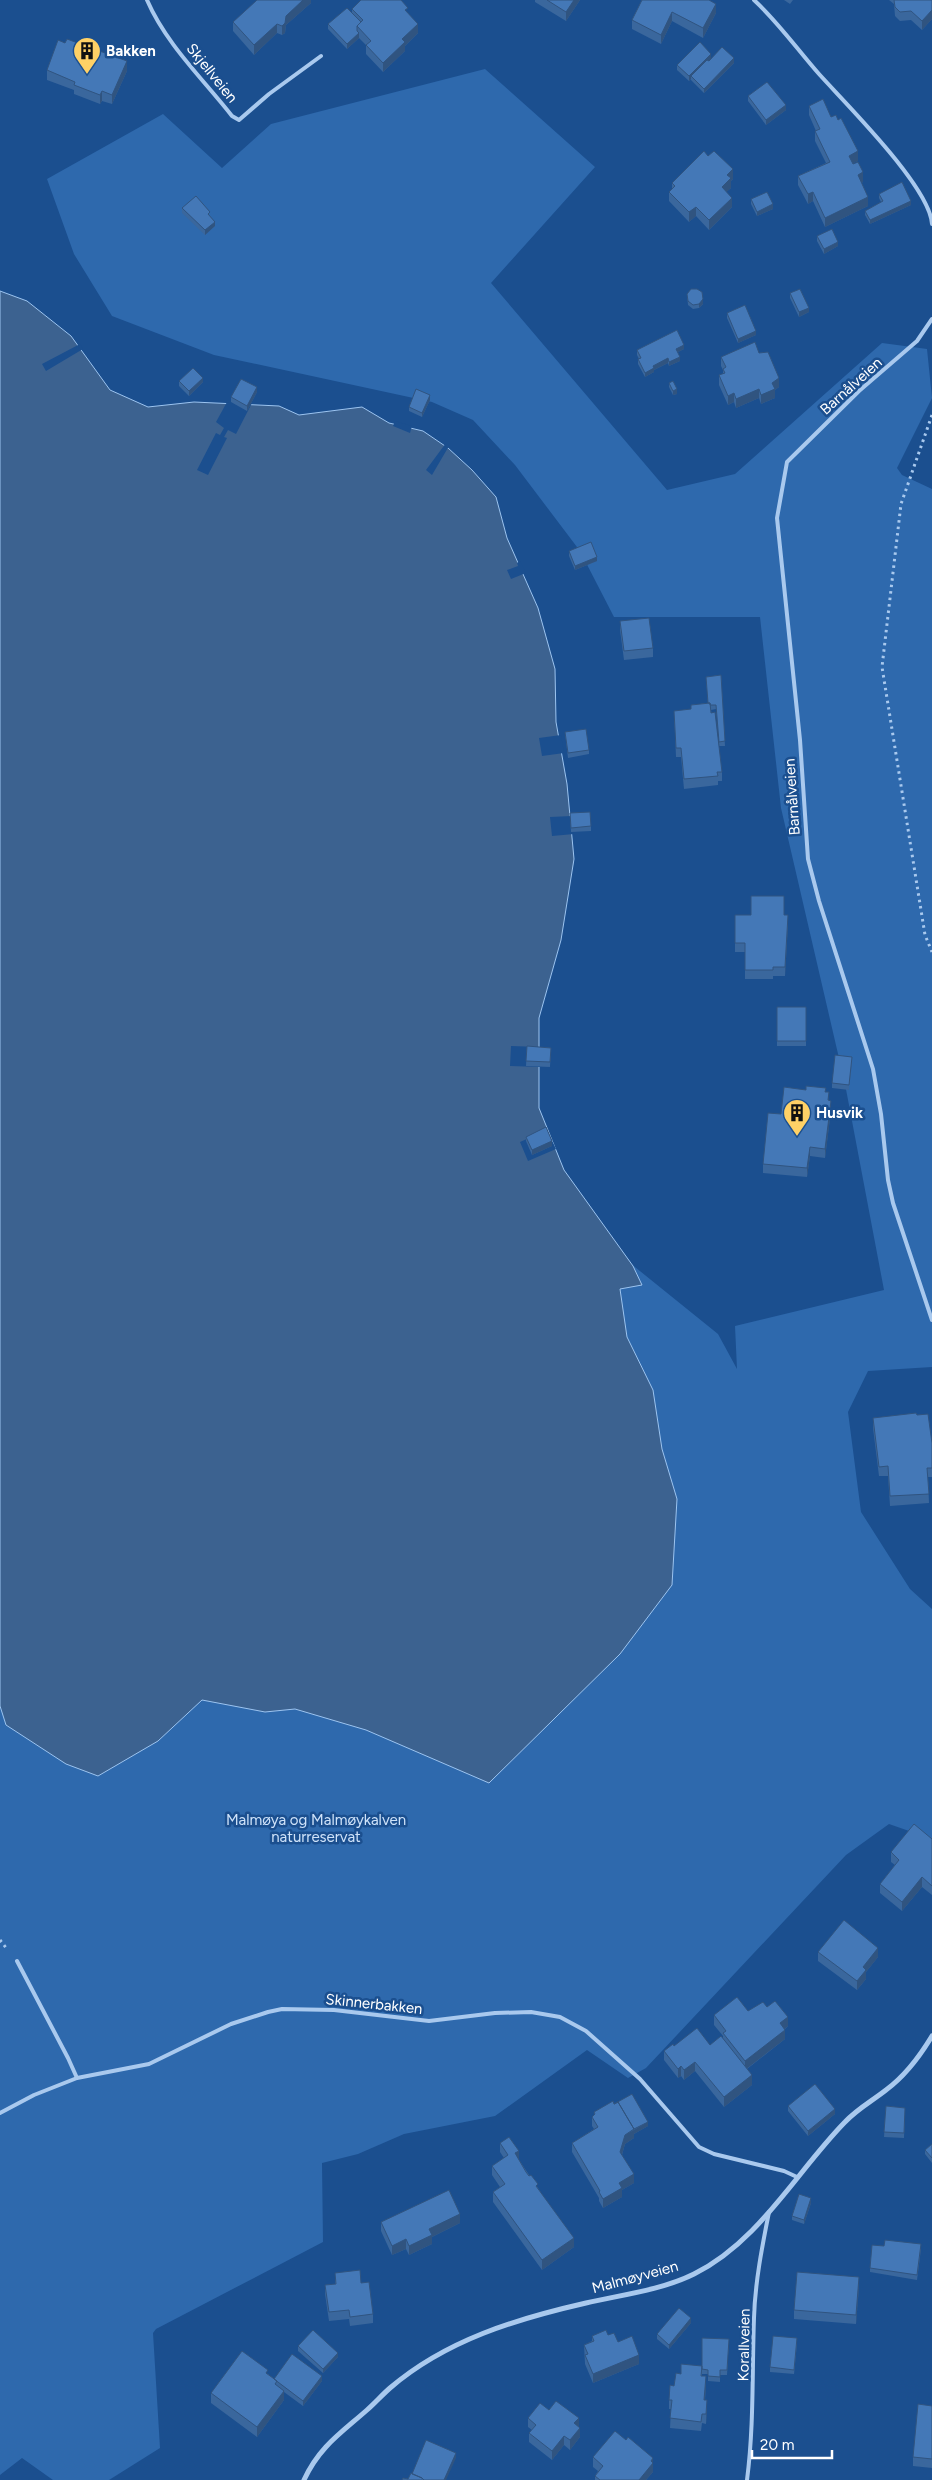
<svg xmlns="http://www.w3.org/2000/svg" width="932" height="2480" font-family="Figtree,sans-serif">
	<rect width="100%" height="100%" fill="#1b4f8f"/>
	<path fill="#2e69ad" d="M485,69L595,167L491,283L667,490L735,474L882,343L927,349L932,398L897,468L902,475L932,489V1367L868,1371L848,1412L861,1512L910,1589L932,1609V1839L889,1824L846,1855L646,2068L628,2078L587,2050L495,2116L404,2134L358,2154L322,2163L323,2242L156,2329L153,2333L160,2448L109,2480H53L22,2458L0,2475V1342L630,1263L718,1334L737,1369L735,1326L884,1290L845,1084L781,808L760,617H614L580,551L515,465L473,420L432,402L214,355L112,316L74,254L47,179L163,114L222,168L271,124Z"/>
	<path fill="#3c6290" stroke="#9cc4f0" d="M0,291L27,301L71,336L110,390L148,407L194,402L279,406L299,415L362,407L389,423L423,431L448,448L472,470L496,497L507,538L538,608L555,669L556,722L567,784L574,859L561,940L539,1018V1108L564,1170L633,1266L642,1285L620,1289L627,1337L653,1390L662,1449L677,1499L672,1585L620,1654L489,1783L366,1730L295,1709L265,1712L202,1700L158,1741L98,1776L66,1764L6,1725L0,1706Z"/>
	<path fill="#1b4f8f" d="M80,344L83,349L46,371L42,364Z
		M227,402L252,403L236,434L228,430L224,437L227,438L208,475L197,470L216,433L220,435L224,428L216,422Z
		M395,421L412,426L410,433L393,426Z
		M446,443L449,446L432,475L426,470Z
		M520,561L526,573L511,579L507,570L518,566L517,563Z
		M561,735L564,753L542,756L539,738Z
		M572,816L574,834L552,836L550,817Z
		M511,1046L541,1047V1067L510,1066Z
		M547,1130L556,1149L528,1161L520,1142Z"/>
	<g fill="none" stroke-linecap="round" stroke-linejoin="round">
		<path stroke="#a9c9ee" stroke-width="3" stroke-dasharray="2.5 4" stroke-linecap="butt" d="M932,415L901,504L882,667L925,935L932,952
			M0,1940L7,1949"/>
		<path stroke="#a9c9ee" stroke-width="4" d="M147,0C166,44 203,79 232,116L239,120L269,94L321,56
			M754,0C778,22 797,49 819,74C846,104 930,187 932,224
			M932,319L917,341L859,391L787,462L777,518L800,740L808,859L819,901L873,1069L881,1114L888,1180L893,1203L932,1320
			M17,1961L68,2058L77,2078
			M0,2113L34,2095L77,2078L149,2064L231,2024L268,2012L282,2009L334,2010L429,2021L495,2013L531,2012L560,2017L586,2031L640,2079L699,2147L714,2154L784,2171L797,2177
			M747,2480C754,2426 752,2373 754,2318C755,2283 762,2247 769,2212"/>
		<path stroke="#a9c9ee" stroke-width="5" d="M304,2480C319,2447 341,2433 367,2410C375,2403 382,2395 390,2388C446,2340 516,2319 586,2303C621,2295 662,2290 694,2274C759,2242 796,2172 845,2122C857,2109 872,2101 886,2090C905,2076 920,2056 932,2036"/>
	</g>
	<path fill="#3a679d" d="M311,0V3L286,25L285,33L282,35L277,33L254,55L233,31V22Z
		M535,0H580L566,21L535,2Z
		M642,0L716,13L703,38L672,21L661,44L632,29V20Z
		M784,0H793L790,4Z
		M889,0H932V19L922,30L911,20L900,21L895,16L894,4Z
		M352,9L408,13L418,33L405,46V51L383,72L366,54V45L359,38L347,49L328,29V24L352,13Z
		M711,59L734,63L704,93L691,80V79L689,81L677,70V65Z
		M47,70L127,71L112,104L102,101L100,104L74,94V90L47,80Z
		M748,96L786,110L766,125L748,101Z
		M809,106L831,117L858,161L853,163L863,182L861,183L868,206L825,227L813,201L808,204L798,185V176L826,163L815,141V131H816L809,115Z
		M733,179L731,181V188L726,192L732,207L709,230L696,216L689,222L669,201V192L672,189V183Z
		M879,194L911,205L870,224L865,215V211L881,202L879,198Z
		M751,199L773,209L757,216L751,204Z
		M182,208L215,226L205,235L182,213Z
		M817,236L838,246L824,254L817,241Z
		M790,293L809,312L799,317L790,298Z
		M687,294L703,304L699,308L693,309L688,305Z
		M727,313L756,335L738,343L727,318Z
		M684,349L678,352L680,361L669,366L668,363L654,370V372L645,377L638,364V359H639L637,355V350Z
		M759,353L779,387L775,390V398L761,404L759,398L736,408L734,402L728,405L719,385V375L723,374V370L721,366V357Z
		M179,381L203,382L189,396L179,386Z
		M669,383L677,394L673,395L669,387Z
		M257,392L247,411L231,402V397Z
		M430,400L422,417L409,411V407Z
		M569,551L597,561L575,570L569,556Z
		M620,621L653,648V657L624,660L620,630Z
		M721,675L725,746H719L716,709L711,710L722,772V781H718V785L684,789L681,757H676L674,711L691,710V705L708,703L706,677Z
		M565,732L589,750V754L568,758Z
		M570,813L591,826V831L571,832Z
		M735,915H784L788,924L785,976H773V979H745V952H735Z
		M777,1007H806V1046H777Z
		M527,1046L551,1048L550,1067L526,1066Z
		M852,1062L849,1090L832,1088V1083Z
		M826,1092L829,1101L831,1110L825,1158L810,1156L807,1177L763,1173V1164L781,1114Z
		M526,1137L552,1146L532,1155L526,1141Z
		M917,1415L932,1443V1477H928L929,1503L890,1506L888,1476H879L873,1428V1418Z
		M932,1839V1895L922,1887L902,1911L880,1893V1884L895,1865L891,1862V1852Z
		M818,1952L878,1957L866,1972V1979L857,1990L818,1961Z
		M767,2007L788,2026L785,2029V2039L747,2069L752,2085L724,2107L695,2071L684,2080L681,2076L678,2078L664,2060V2051L674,2046L710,2045L723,2039V2036L714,2025V2015L748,2011Z
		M614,2104L648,2126L634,2134V2138L625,2144L622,2155L634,2183L622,2190V2197L603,2208L599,2201V2198L572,2152V2143L594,2129L592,2126V2117L594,2115V2112Z
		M788,2106L835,2114L808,2136L788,2111Z
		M886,2106L905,2108L904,2138L884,2137Z
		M500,2143L519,2160L538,2188L574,2247L542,2270L493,2202V2192L500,2187L492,2175V2166L504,2158L500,2152Z
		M932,2144V2163L925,2154V2150Z
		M811,2203L804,2224L792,2220V2216Z
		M381,2222L460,2223L432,2237V2244L409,2255L406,2249L392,2255L381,2231Z
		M921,2249L917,2280L870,2272V2268Z
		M335,2273L361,2283L373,2314V2323L350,2326L349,2319L329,2321L325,2294V2285L335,2284Z
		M859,2287L856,2324L794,2319V2310Z
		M691,2323L669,2349L657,2339V2334Z
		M608,2335L618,2342L639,2364L593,2383L585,2364L584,2345L592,2341V2336Z
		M729,2339L727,2375H720V2382L708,2381V2374H702V2376L706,2386L705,2400L707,2409L706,2424L702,2423L701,2431L670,2428L671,2409H669V2400L674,2386L681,2374L702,2366Z
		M797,2343L794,2374L770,2372V2367Z
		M298,2346L338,2357L323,2373L298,2351Z
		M268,2374L274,2379L322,2381L303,2406L284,2392V2400L257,2437L211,2403V2393Z
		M932,2406V2468L913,2466V2457Z
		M549,2410L579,2427L580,2437L570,2450L564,2445L552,2460L529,2442V2433L532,2430L528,2427V2418Z
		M593,2457L653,2458V2472L646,2480H595V2476L598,2471L593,2467Z"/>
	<path fill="#305480" d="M303,0H311V3L286,25L285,33L282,35V26L286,16Z
		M574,0H580L566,21V12Z
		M716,4V13L703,38V28Z
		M932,10V19L922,30V21Z
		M672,12V21L661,44V35Z
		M277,24V33L254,55V45Z
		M418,24V33L405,46V51L383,72V63L402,39Z
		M359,33V38L347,49V44Z
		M711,54V59L691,76V79L689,81V76Z
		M734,58V63L704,93V89Z
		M127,61V71L112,104V95Z
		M102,91V101L100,104V95Z
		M786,105V110L766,125V120Z
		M858,151V161L849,165V156Z
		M733,169V179L731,181V188L722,196V187L727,175Z
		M863,172V182L858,184V175Z
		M813,192V201L808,204V194Z
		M868,197V206L825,227V218Z
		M732,198V207L709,230V220Z
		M911,201V205L870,224V220Z
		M773,204V209L757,216V212Z
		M696,207V216L689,222V212Z
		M215,222V226L205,235V230Z
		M838,242V246L824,254V249Z
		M703,299V304L699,308V304Z
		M809,308V312L799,317V312Z
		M756,331V335L738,343V339Z
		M684,345V349L676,353V349Z
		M680,357V361L669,366V362Z
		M668,358V363L654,370V372L645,377V373L653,366Z
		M203,378V382L189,396V391Z
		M779,378V387L775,390V398L761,404V395L772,383Z
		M257,387V392L247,411V406Z
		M677,389V394L673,395V391Z
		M759,389V398L736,408V399Z
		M734,393V402L728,405V396Z
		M430,395V400L422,417V413Z
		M597,557V561L575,570V566Z
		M788,915V924L785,976V967Z
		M831,1101V1110L825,1158V1149Z
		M552,1141V1146L532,1155V1150Z
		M810,1147V1156L807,1177V1168Z
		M922,1877V1887L902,1911V1902Z
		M878,1948V1957L866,1972V1979L857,1990V1981L863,1967Z
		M788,2017V2026L780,2033V2023Z
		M785,2030V2039L745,2070V2061Z
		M695,2062V2071L684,2080V2070Z
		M681,2066V2076L678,2078V2069Z
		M752,2075V2085L724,2107V2097Z
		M835,2109V2114L808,2136V2131Z
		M648,2122V2126L634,2134V2138L625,2144L620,2161V2152L625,2135Z
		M519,2151V2160L515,2153Z
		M634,2174V2183L622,2190V2197L603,2208V2199L619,2183Z
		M811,2198V2203L804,2224V2220Z
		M460,2214V2223L432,2237V2244L409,2255V2246L429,2229Z
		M574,2238V2247L542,2270V2260Z
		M406,2239V2249L392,2255V2246Z
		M859,2277V2287L856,2324V2315Z
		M691,2318V2323L669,2349V2345Z
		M338,2353V2357L323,2373V2369Z
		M639,2355V2364L593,2383V2374Z
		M322,2376V2381L303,2406V2401Z
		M706,2376V2386L704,2409V2400Z
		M284,2391V2400L257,2437V2427Z
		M707,2400V2409L706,2424V2414Z
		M579,2418V2428L574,2423Z
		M580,2428V2437L570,2450V2440Z
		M564,2436V2445L552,2460V2451Z
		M456,2453V2458L446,2480H444Z
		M653,2458V2472L646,2480H639Z"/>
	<path fill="#4478b7" stroke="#305480" d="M257,0H303L286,16L285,23L282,26L277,24L254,45L233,22Z
		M361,0H401L408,8L405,10L418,24L402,39L405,42L383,63L366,45L371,41L357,26L363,20L352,9Z
		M547,0H574L566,12Z
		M642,0H709L716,4L703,28L672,12L661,35L632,20Z
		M894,0H932V10L922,21L911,11L900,12L895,7Z
		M347,8L361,22L357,26V31L359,33L347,44L328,24Z
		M67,39L127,61L112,95L102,91L100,95L74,85L75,82L47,70L58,40L65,43Z
		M700,42L711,54L689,76L677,65Z
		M722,47L734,58L704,89L691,76L707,60L709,61Z
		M767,82L786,105L766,120L748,96Z
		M823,99L831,117L836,115L838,120L841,118L858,151L849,156L853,164L858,162L863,172L858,175L868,197L825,218L813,192L808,194L798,176L830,162L815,131L820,129L809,106Z
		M704,151L708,156L714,151L733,169L727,175L731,178L722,187L732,198L709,220L696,207L689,212L669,192L675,186L672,183Z
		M902,182L911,201L870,220L865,211L883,201L879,194Z
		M767,192L773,204L757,212L751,199Z
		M196,196L210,212L208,214L215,222L205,230L182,208Z
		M832,229L838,242L824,249L817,236Z
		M691,289H697L702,292L703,299L699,304L693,305L688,301L687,294Z
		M800,289L809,308L799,312L790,293Z
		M745,305L756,331L738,339L727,313Z
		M677,330L684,345L676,349L680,357L669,362L668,358L653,366L654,368L645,373L638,359L641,358L637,350Z
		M755,342L759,353L768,352L779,378L772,383L775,389L761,395L759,389L736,399L734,393L728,396L719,375L725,373L723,369L726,367L721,357Z
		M193,368L203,378L189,391L179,381Z
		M241,379L257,387L247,406L231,397Z
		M673,381L677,389L673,391L669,383Z
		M416,389L430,395L422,413L409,407Z
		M591,542L597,557L575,566L569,551Z
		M649,618L653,648L624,651L620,621Z
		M721,675L725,741L719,742L716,705H710V703H708L706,677Z
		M710,703L711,713L715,712L722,772H717L718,776L684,779L681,748H676L674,711L691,709V705Z
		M586,729L589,750L568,753L565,732Z
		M590,812L591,826L571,828L570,813Z
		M751,896H784V915H788L785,967H773V970H745V943H735V915H751Z
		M777,1007H806V1041H777Z
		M527,1046L551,1048L550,1062L526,1061Z
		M835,1055L852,1057L849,1085L832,1083Z
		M806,1086L826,1088L825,1092H829L828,1100L831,1101L825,1149L810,1147L807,1168L763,1164L768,1113L781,1114L784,1087L806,1090Z
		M546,1127L552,1141L532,1150L526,1137Z
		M916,1413L917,1415L928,1414L932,1443V1468H927L929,1494L890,1496L888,1466L879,1467L873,1418Z
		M914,1824L932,1839V1886L922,1877L902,1902L880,1884L899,1860L891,1852Z
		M844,1920L878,1948L863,1967L866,1970L857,1981L818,1952Z
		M737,1997L748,2011L763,2002L767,2007L775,2001L788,2017L780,2023L785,2030L745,2061L723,2033L726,2031L714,2015Z
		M697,2028L710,2045L721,2036L752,2075L724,2097L695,2062L684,2070L681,2066L678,2069L664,2051L673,2044L674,2046Z
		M815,2084L835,2109L808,2131L788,2106Z
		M632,2094L648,2122L634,2129L618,2102L614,2104Z
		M613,2101L614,2104L618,2102L634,2129L625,2135L620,2152L634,2174L619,2183L622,2188L603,2199L599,2192L600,2191L572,2143L598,2127L592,2117L595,2114L594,2112Z
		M886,2106L905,2108L904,2133L884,2132Z
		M509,2137L519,2151L515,2153L526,2172L529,2176L531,2175L538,2184L536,2186L574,2238L542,2260L493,2192L505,2184L492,2166L508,2155L500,2143Z
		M932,2144V2158L925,2150Z
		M449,2190L460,2214L429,2229L432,2235L409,2246L406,2239L392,2246L381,2222Z
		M799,2194L811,2198L804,2220L792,2216Z
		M885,2240L921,2244L917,2275L870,2268L872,2245L884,2246Z
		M360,2270L361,2283L369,2282L373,2314L350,2317L349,2310L329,2312L325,2285L336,2284L335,2273Z
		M797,2272L859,2277L856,2315L794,2310Z
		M679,2308L691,2318L669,2345L657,2334Z
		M313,2330L338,2353L323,2369L298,2346Z
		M606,2330L608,2335L614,2333L618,2342L632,2336L639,2355L593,2374L585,2355L588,2354L584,2345L594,2341L592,2336Z
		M773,2336L797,2338L794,2370L770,2367Z
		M702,2338L729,2339L727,2370H720V2377L708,2376V2370L702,2369Z
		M242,2351L268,2370L266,2373L277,2381L275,2384L284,2391L257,2427L211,2393Z
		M292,2354L322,2376L303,2401L274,2379Z
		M681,2364L702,2366L701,2376H706L704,2400H707L706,2414H702L701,2422L670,2418L672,2400H669L670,2385L674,2386L676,2373L681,2374Z
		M556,2401L579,2418L574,2423L580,2428L570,2440L564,2436L552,2451L529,2433L536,2425L528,2418L540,2403L549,2410Z
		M918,2404L932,2406V2459L913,2457Z
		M615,2431L626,2440L628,2437L653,2458L651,2461L653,2463L639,2480H600L595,2476L603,2466L593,2457Z
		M426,2440L456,2453L444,2480H424L422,2478L412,2474Z
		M411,2473L422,2478L424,2480H402L403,2478L408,2479Z"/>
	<defs>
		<symbol id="building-pin" viewBox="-11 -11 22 30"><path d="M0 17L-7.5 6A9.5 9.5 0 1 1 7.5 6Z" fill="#ffd166" stroke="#1b4f8f"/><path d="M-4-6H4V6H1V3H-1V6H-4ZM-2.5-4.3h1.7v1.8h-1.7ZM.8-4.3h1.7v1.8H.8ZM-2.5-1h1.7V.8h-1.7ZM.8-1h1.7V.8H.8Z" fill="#111"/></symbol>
	</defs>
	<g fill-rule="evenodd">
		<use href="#building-pin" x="71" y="35" width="32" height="43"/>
		<use href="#building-pin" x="781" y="1097" width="32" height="43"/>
	</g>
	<g text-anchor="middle" stroke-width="5" stroke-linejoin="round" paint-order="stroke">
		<g font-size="15" font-weight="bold" fill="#fff" stroke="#1b4f8f" text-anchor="start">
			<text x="106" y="56">Bakken</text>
			<text x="816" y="1118">Husvik</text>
		</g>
		<g font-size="15" fill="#fff" stroke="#1b4f8f">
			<text transform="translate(212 73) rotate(51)" y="5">Skjellveien</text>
			<text transform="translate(851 386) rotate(-42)" y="5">Barnålveien</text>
			<text transform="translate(792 797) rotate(-94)" y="5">Barnålveien</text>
			<text transform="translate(374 2004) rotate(6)" y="5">Skinnerbakken</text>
			<text transform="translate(635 2277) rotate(-15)" y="5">Malmøyveien</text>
			<text transform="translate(744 2345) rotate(-89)" y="5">Korallveien</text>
		</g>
		<g font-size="15" fill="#cfe3fa" stroke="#1b4f8f">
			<text x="316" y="1825">Malmøya og Malmøykalven<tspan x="316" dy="17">naturreservat</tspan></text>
		</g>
	</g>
	<path d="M752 2450v8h80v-8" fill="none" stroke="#ffffff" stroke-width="2.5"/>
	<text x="760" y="2450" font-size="15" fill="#ffffff" stroke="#1b4f8f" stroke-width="4" paint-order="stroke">20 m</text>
</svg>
